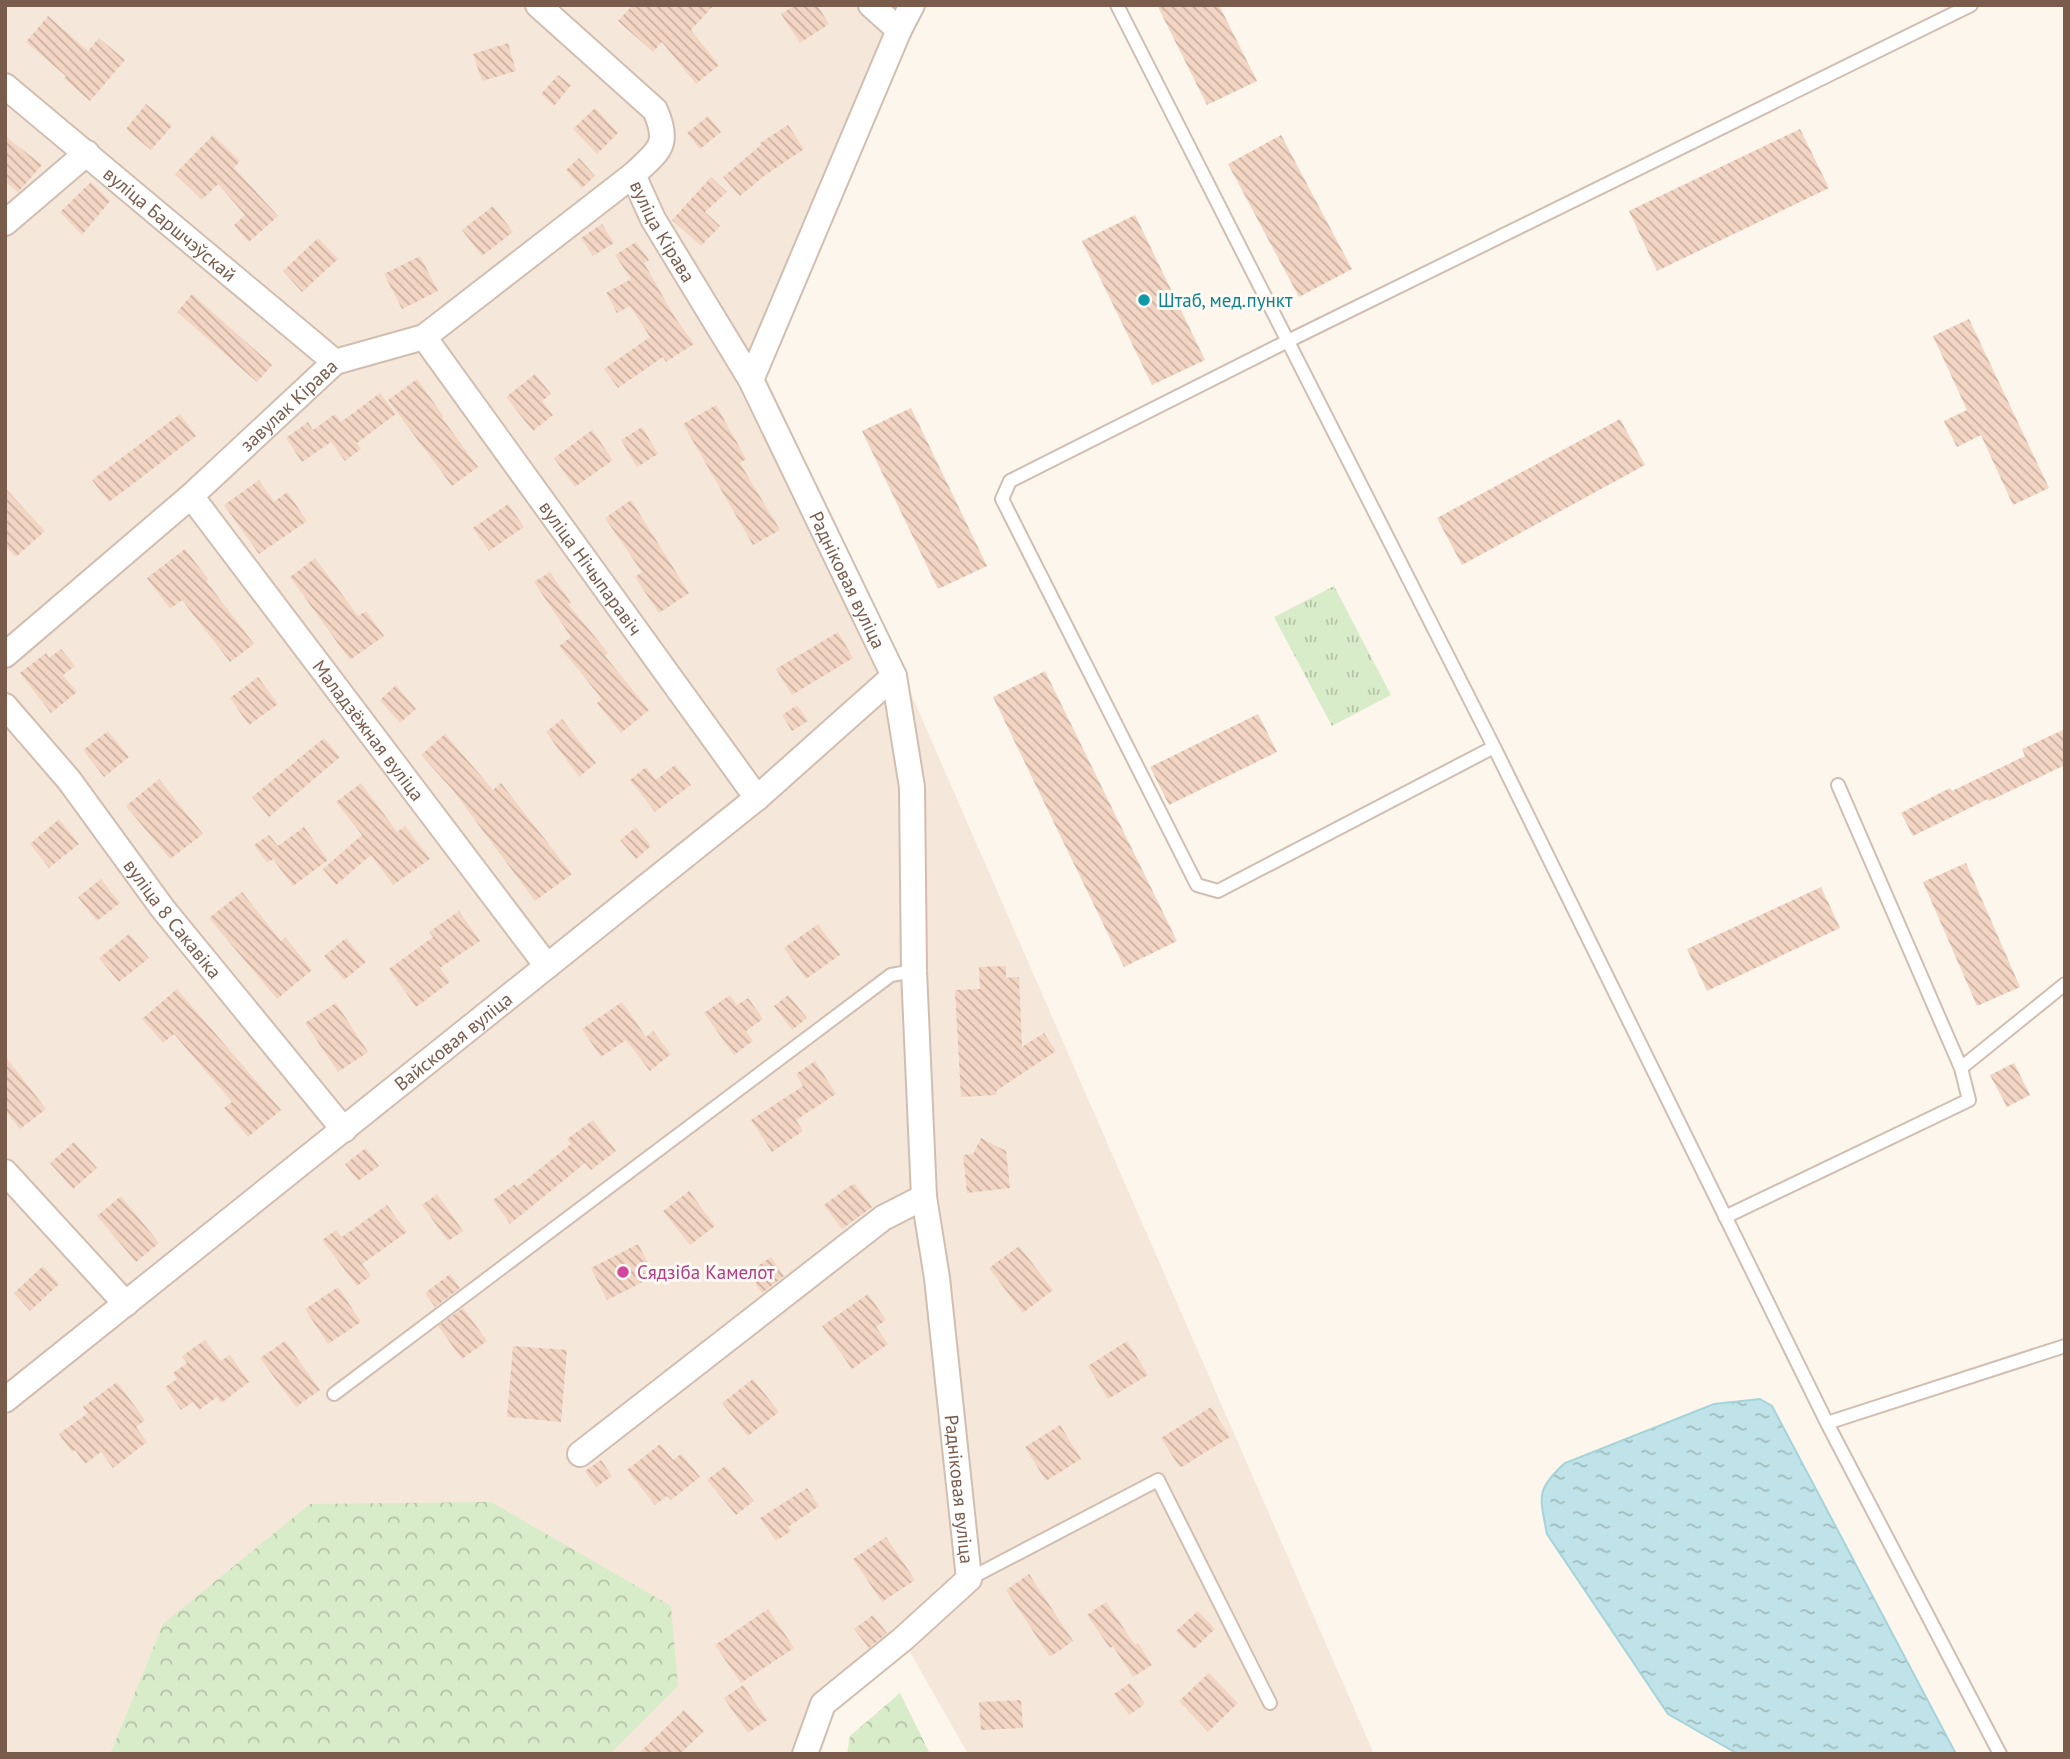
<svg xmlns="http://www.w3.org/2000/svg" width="2070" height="1759" font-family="'PT Sans',sans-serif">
	<defs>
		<pattern id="forest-crowns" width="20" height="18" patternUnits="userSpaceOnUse" patternTransform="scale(1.75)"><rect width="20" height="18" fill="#d8ecc9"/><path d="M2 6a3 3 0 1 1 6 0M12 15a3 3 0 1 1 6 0" fill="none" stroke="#b4c2a5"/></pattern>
		<pattern id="park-tufts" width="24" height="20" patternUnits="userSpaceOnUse" patternTransform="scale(1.75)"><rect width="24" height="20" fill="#d8ecc9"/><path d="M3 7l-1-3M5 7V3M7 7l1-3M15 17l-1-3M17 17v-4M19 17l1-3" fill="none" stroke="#b4c2a5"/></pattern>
		<pattern id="water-ripples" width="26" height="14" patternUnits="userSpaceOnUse" patternTransform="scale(1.75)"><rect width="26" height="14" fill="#bfe3e8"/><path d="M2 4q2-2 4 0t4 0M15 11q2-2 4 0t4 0" fill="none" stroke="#a0bbbe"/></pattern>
		<pattern id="building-back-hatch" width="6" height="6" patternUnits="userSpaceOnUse" patternTransform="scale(1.75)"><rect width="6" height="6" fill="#f3d5c3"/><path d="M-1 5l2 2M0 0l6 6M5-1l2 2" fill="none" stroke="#cab0a1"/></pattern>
	</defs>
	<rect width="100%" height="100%" fill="#fdf6ec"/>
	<path fill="#f5e8da" d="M5,5H923L765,375L902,673L1374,1754H968L903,1640L823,1704L805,1754H610L678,1686L163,1624L110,1754H5Z"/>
	<path fill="url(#forest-crowns)" d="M491,1502L671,1606L678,1686L610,1754H110L163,1624L310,1504Z
		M900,1693L930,1754H847L850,1736Z"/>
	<path fill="url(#park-tufts)" d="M1334,586L1391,695L1332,726L1274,617Z"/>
	<path fill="url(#water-ripples)" stroke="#a5d3da" stroke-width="2" d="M1760,1399L1772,1406L1956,1754H1738L1668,1714L1547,1534C1540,1497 1535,1490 1565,1463L1714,1404Z"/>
	<path fill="url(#building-back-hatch)" d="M633,5H714L691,30L719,65L696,84L662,42L653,52L618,21Z
		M795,5H817L829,24L800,43L781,14Z
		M1157,5H1219L1257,81L1207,105Z
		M48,16L88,51L99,38L125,60L90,101L64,78L66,76L26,42Z
		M508,43L516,71L482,81L473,54Z
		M558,75L571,85L554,106L541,94Z
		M146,104L172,126L151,150L126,129Z
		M595,108L618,133L597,154L573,129Z
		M708,116L721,132L700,149L687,133Z
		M788,125L804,149L764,176L740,196L723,177L761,145L760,143Z
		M1800,129L1829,188L1657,271L1629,211Z
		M213,135L240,161L234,168L278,216L249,242L234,225L245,215L218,184L202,200L175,174Z
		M1281,135L1352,269L1299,297L1228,164Z
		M5,136L42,165L18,192L5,182Z
		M579,158L595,176L582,188L566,170Z
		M711,177L727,192L705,212L720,226L701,246L672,220Z
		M91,182L110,201L82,235L60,212Z
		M493,206L513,232L482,256L462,230Z
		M1135,215L1205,360L1152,385L1082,241Z
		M602,224L614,243L593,256L581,238Z
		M318,238L338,259L302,292L283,271Z
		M636,242L649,260L644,263L674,316L694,344L666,362L663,357L618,388L604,369L650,337L630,306L617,313L606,293L631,279L615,255Z
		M420,256L438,291L402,309L384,274Z
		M192,294L272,365L257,382L177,312Z
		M1969,319L2049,488L2013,505L1981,435L1957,447L1944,421L1967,410L1933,336Z
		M535,374L551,394L542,401L553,415L533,431L506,397Z
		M417,379L444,417L442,418L478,467L452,486L388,400Z
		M380,393L396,414L357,443L361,449L345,461L331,442L302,462L286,438L308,422L313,430L335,414L341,422Z
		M716,405L746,459L740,463L780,530L753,545L683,424Z
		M911,408L987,566L938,589L862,431Z
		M180,414L196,436L109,502L92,480Z
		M1620,419L1645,465L1462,565L1437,518Z
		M642,427L658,454L637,467L621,440Z
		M592,430L613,460L575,487L554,458Z
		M259,480L274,502L287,492L307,521L259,554L224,505Z
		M5,488L45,531L16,557L5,546Z
		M631,500L689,593L659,613L635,577L642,572L605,518Z
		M508,504L524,527L489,551L473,528Z
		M185,549L208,579L206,581L254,644L230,662L182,600L170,609L147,578Z
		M315,558L358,616L366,611L384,636L350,660L290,577Z
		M550,572L571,603L568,604L608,653L605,656L649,710L621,733L597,703L602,699L559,646L571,637L534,582Z
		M838,632L853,658L792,695L776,669Z
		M61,649L75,666L63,675L77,692L51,713L20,673L46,653L49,658Z
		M1045,671L1177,941L1124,967L993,697Z
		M258,677L278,704L249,725L230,698Z
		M396,685L416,709L400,723L380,700Z
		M797,705L808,721L792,731L782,715Z
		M1258,714L1277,752L1169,805L1150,767Z
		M562,719L596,763L579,777L546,732Z
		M2065,729V765L1989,801L1988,799L1913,836L1901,813L1950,788L1952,791L2025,756L2022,749Z
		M108,731L129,757L104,777L83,750Z
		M445,734L493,790L501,783L572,874L535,901L452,789L421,755Z
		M324,738L340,757L269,817L252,797Z
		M675,765L691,785L655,812L630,780L646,767L656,780Z
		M159,779L203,834L170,859L126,806Z
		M361,783L397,832L405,826L430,859L393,885L371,855L336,885L323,869L362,835L336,802Z
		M59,819L79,844L49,868L30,844Z
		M304,827L328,860L293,886L273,859L267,863L254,845L269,835L278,846Z
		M636,827L651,846L636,859L620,840Z
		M1966,863L2020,987L1977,1006L1923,882Z
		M101,879L120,903L97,921L78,897Z
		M1821,887L1840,928L1707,991L1687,949Z
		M242,892L281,941L285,937L312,970L277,999L209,918Z
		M459,911L480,941L440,968L450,982L416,1007L389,969L433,937L429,932Z
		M818,924L840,955L806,979L784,948Z
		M129,934L149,958L119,982L99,958Z
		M346,938L366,962L344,980L324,956Z
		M1006,966V978L1019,977L1022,1047L1044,1033L1056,1051L996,1091L997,1095L961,1097L955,990L980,989L979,967Z
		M177,989L281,1110L248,1137L224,1108L232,1102L174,1034L163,1043L142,1019Z
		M730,995L737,1005L748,998L763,1019L746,1031L753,1041L734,1055L704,1013Z
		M788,995L807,1018L792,1030L774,1006Z
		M622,1002L646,1037L653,1031L671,1054L650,1071L626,1040L601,1057L582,1029Z
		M336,1003L368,1052L338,1072L305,1023Z
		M5,1056L46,1109L20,1129L5,1110Z
		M815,1061L836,1094L796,1120L803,1131L772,1152L751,1120L803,1086L796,1074Z
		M2014,1063L2030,1095L2007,1107L1990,1075Z
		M593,1120L616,1151L591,1170L585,1163L510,1224L493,1200L515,1184L517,1187L571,1144L567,1139Z
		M981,1138L1006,1151L1010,1188L967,1193L963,1155L973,1154Z
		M74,1142L97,1168L73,1189L50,1163Z
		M366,1148L379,1166L358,1181L345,1164Z
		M854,1183L872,1207L842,1229L824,1205Z
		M689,1191L715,1226L690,1245L663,1211Z
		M437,1194L463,1231L448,1241L422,1205Z
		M121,1196L159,1243L136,1262L97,1216Z
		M387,1205L407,1232L362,1264L371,1276L357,1286L322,1240L336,1230L342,1237Z
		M638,1244L655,1276L607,1300L591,1268Z
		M1019,1246L1053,1290L1023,1313L989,1268Z
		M771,1257L784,1276L762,1293L748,1273Z
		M43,1266L59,1284L30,1311L14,1293Z
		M450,1274L460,1288L435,1307L425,1293Z
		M338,1287L361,1322L328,1344L305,1309Z
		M868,1294L886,1320L876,1327L888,1344L852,1369L822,1326Z
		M463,1308L487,1341L462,1359L438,1326Z
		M205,1340L221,1361L230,1355L249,1382L221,1403L217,1397L199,1410L193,1402L181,1410L165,1387L177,1379L173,1373L187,1363L182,1356Z
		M285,1341L320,1390L296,1407L260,1358Z
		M1127,1341L1148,1375L1108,1399L1088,1366Z
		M513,1346L567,1350L561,1422L507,1417Z
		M753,1379L779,1412L748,1436L722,1403Z
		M117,1382L145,1420L136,1427L147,1442L113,1468L101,1452L85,1464L75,1450L72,1452L59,1434L88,1413L83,1407Z
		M1211,1407L1230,1437L1180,1468L1161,1438Z
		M1060,1425L1081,1459L1046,1481L1025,1447Z
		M660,1444L673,1460L681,1454L700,1477L671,1500L667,1496L655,1505L627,1470Z
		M601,1460L612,1476L596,1487L585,1471Z
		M725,1466L754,1501L736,1515L707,1480Z
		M807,1488L819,1506L788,1527L791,1531L776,1541L760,1518Z
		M886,1537L915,1580L882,1602L853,1559Z
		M1029,1574L1073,1641L1050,1657L1006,1590Z
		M1106,1602L1135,1645L1138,1643L1152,1665L1133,1677L1113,1646L1110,1648L1087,1615Z
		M768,1609L794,1648L741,1683L715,1645Z
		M1198,1611L1215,1629L1194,1649L1176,1631Z
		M873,1615L887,1633L869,1648L854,1629Z
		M1209,1673L1238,1703L1208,1732L1179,1701Z
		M1130,1683L1145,1704L1129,1715L1114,1694Z
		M743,1685L767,1720L748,1733L724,1698Z
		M1021,1700L1023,1728L981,1730L979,1702Z
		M684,1710L704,1731L680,1754H638Z"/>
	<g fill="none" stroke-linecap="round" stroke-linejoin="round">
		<defs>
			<path id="lane" d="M1117,5L1494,747L1827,1423L2000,1754
				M1494,747L1218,891L1197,885L1002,499L1010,481L1288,341L1971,5
				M1961,1068L2065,984
				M1725,1217L1969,1100L1961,1068L1838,785
				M334,1394L891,975L914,971
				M1827,1423L2065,1346
				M969,1579L1158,1480L1270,1703"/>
			<g id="street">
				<path id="s1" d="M538,5L655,110C671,146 658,151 633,175L653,219L751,380L894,676L912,787L914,971L924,1197L937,1278L969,1579L903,1639L823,1704L805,1754"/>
				<path d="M871,5L899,30"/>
				<path id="s2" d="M5,86L335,362"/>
				<path d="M5,223L87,153"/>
				<path id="s3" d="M424,337L757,798"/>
				<path d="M751,380L899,30L912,5"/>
				<path id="s4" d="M191,496L547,966"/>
				<path id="s5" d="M5,655L191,496L335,362L424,337L633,175"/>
				<path id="s6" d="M5,706L69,780L163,909L344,1130"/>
				<path d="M5,1172L126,1304"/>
				<path id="s7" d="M5,1400L757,798L894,676"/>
				<path d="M580,1454L883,1218L924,1197"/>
			</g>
		</defs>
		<use href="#lane" stroke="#d1beb0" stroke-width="16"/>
		<use href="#street" stroke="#d1beb0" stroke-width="28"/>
		<use href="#lane" stroke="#fff" stroke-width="12"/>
		<use href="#street" stroke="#fff" stroke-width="24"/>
	</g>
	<circle fill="#0f9aa8" stroke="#fffaf3" stroke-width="2.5" cx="1144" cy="300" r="7"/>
	<circle fill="#d1479c" stroke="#fffaf3" stroke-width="2.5" cx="623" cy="1272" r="7"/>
	<g text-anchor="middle" stroke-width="6" stroke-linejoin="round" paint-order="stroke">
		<g font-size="19" fill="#7a5c4d" stroke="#fffaf3">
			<text dy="7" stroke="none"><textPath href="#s2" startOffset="215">вуліца Баршчэўскай</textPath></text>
			<text dy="7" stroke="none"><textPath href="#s1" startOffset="298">вуліца Кірава</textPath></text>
			<text dy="7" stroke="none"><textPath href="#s5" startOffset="378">завулак Кірава</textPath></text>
			<text dy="7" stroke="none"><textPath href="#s3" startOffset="285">вуліца Нічыпаравіч</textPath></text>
			<text dy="7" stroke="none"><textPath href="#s1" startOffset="693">Радніковая вуліца</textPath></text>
			<text dy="7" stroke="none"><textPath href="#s4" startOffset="294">Маладзёжная вуліца</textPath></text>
			<text dy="7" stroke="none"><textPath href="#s6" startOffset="271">вуліца 8 Сакавіка</textPath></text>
			<text dy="7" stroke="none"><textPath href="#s7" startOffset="574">Вайсковая вуліца</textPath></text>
			<text dy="7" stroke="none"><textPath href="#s1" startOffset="1617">Радніковая вуліца</textPath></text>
		</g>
		<g font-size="19" fill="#0d838f" stroke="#fffaf3" text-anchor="start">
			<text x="1158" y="307">Штаб, мeд.пункт</text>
		</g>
		<g font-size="19" fill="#b23c85" stroke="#fffaf3" text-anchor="start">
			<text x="637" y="1279">Сядзіба Камелот</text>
		</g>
	</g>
	<rect width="2070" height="1759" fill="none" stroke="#7a5c4d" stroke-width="14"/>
</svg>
